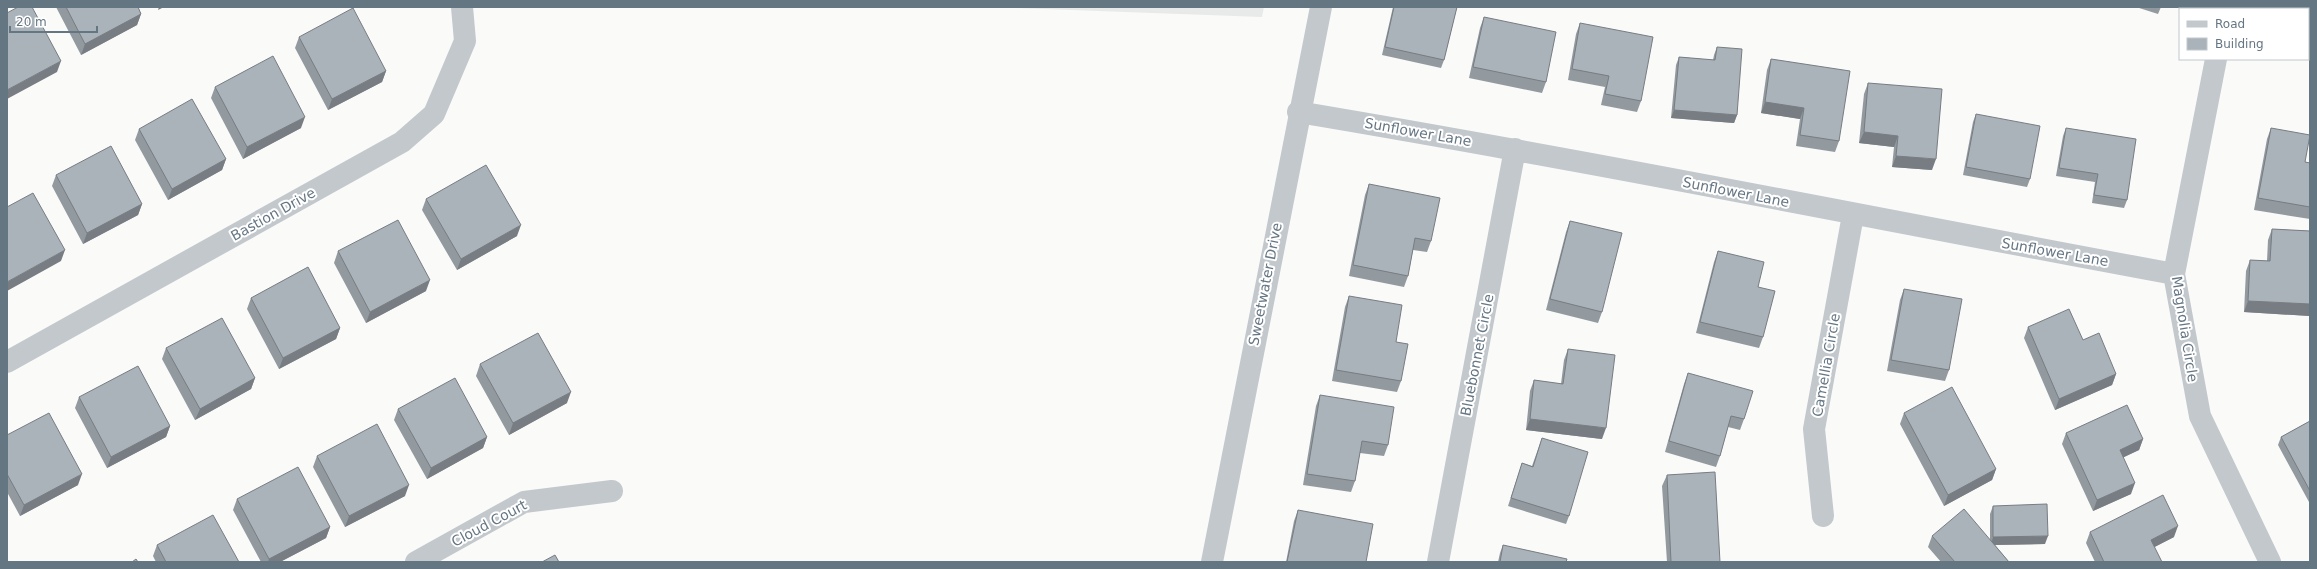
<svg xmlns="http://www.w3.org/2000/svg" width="2317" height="569" font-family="'DejaVu Sans',sans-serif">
	<rect width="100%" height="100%" fill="#fafaf8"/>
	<path fill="#e8e9e9" d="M991,7H1264L1262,17Z"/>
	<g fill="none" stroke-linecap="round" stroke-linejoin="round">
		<path stroke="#c3c8cc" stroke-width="22" d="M2226,9L2227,7
			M2216,59L2174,274L2200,416L2270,562
			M1298,112C1591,161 1882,220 2174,274
			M7,362L402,142L434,114L465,41L462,7
			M1823,516L1814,429L1853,215
			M416,562L524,502L612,491
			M1438,562L1515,149"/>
		<path stroke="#c3c8cc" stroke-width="22" d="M1212,562L1321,7"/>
	</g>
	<path fill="#929a9f" d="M56,7H138L141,14L137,25L81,55Z
		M1393,7H1457L1444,60L1441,68L1382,55Z
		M2136,7H2161L2158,14Z
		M2310,7V46L2308,45V9Z
		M1484,17L1546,82L1542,93L1469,78L1480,28Z
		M1580,23L1641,101L1637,112L1601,105L1605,87L1568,80L1576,34Z
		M299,37L386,71L382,82L328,110L295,48Z
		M1717,47L1737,115L1734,123L1671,118L1676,65L1679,57L1713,60L1714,55Z
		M1771,59L1839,141L1835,152L1796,146L1800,119L1761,113L1767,70Z
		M1868,83L1932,170L1892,167L1894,147L1859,143L1864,94Z
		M215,87L301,128L243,159L211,98Z
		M1976,114L2030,179L2027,187L1963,175L1973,122Z
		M2066,128L2127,200L2124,208L2092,203L2095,182L2056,176L2063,136Z
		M2271,128L2305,162L2310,163V219L2254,210L2267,139Z
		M139,129L226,159L222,170L168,200L135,140Z
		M56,175L142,204L138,215L83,244L52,186Z
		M1369,184L1431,241L1427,252L1413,250L1408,276L1404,287L1349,276L1365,195Z
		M426,199L517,236L457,270L422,210Z
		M1570,221L1602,312L1598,323L1546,310L1566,232Z
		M2272,229L2310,231V316L2244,312L2246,271L2250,260L2267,261L2268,240Z
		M338,251L426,291L366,323L334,263Z
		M1718,251L1758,287L1763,337L1759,348L1696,333L1714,262Z
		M1904,289L1949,370L1945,381L1887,371L1900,300Z
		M1349,296L1401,381L1397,392L1332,381L1345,307Z
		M251,298L340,328L336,339L279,369L247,309Z
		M2028,327L2083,340L2116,374L2112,385L2055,410L2024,338Z
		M166,348L255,378L251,389L195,420L162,359Z
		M1568,349L1602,439L1526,430L1530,391L1534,380L1561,384L1564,360Z
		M480,364L567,403L509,435L476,376Z
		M1688,373L1744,419L1740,430L1728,427L1720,456L1716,467L1665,452L1684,384Z
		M1320,395L1388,445L1384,456L1360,453L1355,481L1351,492L1303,485L1316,406Z
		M79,397L170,426L166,437L107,468L75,408Z
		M398,409L487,437L483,448L427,479L394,420Z
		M1904,413L1996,469L1992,480L1944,506L1900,424Z
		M2310,421V502H2309L2278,445L2281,437Z
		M2066,433L2143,439L2139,450L2123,457L2131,494L2093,511L2062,444Z
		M7,435L78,485L20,516L7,492Z
		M1542,438L1569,516L1566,524L1508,506L1522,463L1532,466Z
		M317,456L405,496L345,527L313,467Z
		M1667,475L1720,562H1667L1662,486Z
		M237,499L330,527L326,538L280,562H261L233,510Z
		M1993,506L2045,544L1995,545L2009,562H1941L1928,547L1932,536L1990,540V514Z
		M1298,510L1366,562H1286L1294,521Z
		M2090,532L2174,537L2154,547L2162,562H2095L2086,543Z
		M157,545L239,562H156L153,556Z
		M1503,545L1566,562H1498L1500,553Z"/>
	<path fill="#777d82" d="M159,7H164L158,10Z
		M141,14L137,25L81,55L85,44Z
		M61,61L57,72L7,99V90Z
		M386,71L382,82L328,110L332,99Z
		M1765,102L1804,108L1800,119L1761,113Z
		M1674,110L1737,115L1734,123L1671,118Z
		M305,117L301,128L243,159L247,147Z
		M1864,132L1898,136L1894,147L1859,143Z
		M1896,156L1936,159L1932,170L1892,167Z
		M226,159L222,170L168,200L172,189Z
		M142,204L138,215L83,244L87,233Z
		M521,225L517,236L457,270L461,259Z
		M65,250L61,261L7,291V282Z
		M430,280L426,291L366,323L370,312Z
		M2248,301L2310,304V316L2244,312Z
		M340,328L336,339L279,369L283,358Z
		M2116,374L2112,385L2055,410L2059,399Z
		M255,378L251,389L195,420L200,409Z
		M571,392L567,403L509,435L513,423Z
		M1530,419L1606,428L1602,439L1526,430Z
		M170,426L166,437L107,468L111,457Z
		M487,437L483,448L427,479L431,468Z
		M2143,439L2139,450L2116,461L2120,450Z
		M1996,469L1992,480L1944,506L1948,495Z
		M82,474L78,485L20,516L24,505Z
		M2135,483L2131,494L2093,511L2097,500Z
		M409,485L405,496L345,527L349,516Z
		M2178,526L2174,537L2147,551L2151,540Z
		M330,527L326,538L280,562H268L269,559Z
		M2048,536L2045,544L1991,545L1993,537Z"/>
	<path fill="#aab3b9" stroke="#777d82" d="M18,7H32L61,61L7,90V13Z
		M66,7H138L141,14L85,44Z
		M1394,7H1457L1444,60L1385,47Z
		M2295,7H2310V33L2308,32V9H2294Z
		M353,8L386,71L332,99L299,37Z
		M1484,17L1556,32L1546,82L1473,67Z
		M1580,23L1653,37L1641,101L1605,94L1609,76L1572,69Z
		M1717,47L1742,49L1737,115L1674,110L1679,57L1715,60Z
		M273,56L305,117L247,147L215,87Z
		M1771,59L1850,71L1839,141L1800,135L1804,108L1765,102Z
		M1868,83L1942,89L1936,159L1896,156L1898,136L1864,132Z
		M192,99L226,159L172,189L139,129Z
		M1976,114L2040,126L2030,179L1966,167Z
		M2066,128L2136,139L2127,200L2094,195L2098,174L2059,168Z
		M2271,128L2310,135L2305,162L2310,163V207L2258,198Z
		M111,146L142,204L87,233L56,175Z
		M486,165L521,225L461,259L426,199Z
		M1369,184L1440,198L1431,241L1415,238L1408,276L1353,265Z
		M33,193L65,250L7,282V207Z
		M398,220L430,280L370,312L338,251Z
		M1570,221L1622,233L1602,312L1550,299Z
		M2272,229L2310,231V304L2248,301L2250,260L2270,261Z
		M1718,251L1764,262L1758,287L1775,291L1763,337L1700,322Z
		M308,267L340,328L283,358L251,298Z
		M1904,289L1962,299L1949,370L1891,360Z
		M1349,296L1402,305L1396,342L1408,344L1401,381L1336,370Z
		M2069,309L2083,340L2099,333L2116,374L2059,399L2028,327Z
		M222,318L255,378L200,409L166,348Z
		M538,333L571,392L513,423L480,364Z
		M1568,349L1615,355L1606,428L1530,419L1534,380L1563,384Z
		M138,366L170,426L111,457L79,397Z
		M1688,373L1753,391L1744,419L1731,416L1720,456L1669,441Z
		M455,378L487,437L431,468L398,409Z
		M1952,387L1996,469L1948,495L1904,413Z
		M1320,395L1394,407L1388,445L1362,441L1355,481L1307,474Z
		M2127,405L2143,439L2120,450L2135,483L2097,500L2066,433Z
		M49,413L82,474L24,505L7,474V435Z
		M2310,421V491L2281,437Z
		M377,424L409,485L349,516L317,456Z
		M1542,438L1588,452L1569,516L1511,498L1522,463L1533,467Z
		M298,467L330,527L269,559L237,499Z
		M1715,472L1720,562H1671L1667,475Z
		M2163,495L2178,526L2151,540L2162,562H2104L2090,532Z
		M2047,504L2048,536L1993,537V506Z
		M1964,509L2009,562H1955L1932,536Z
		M1298,510L1373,524L1366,562H1287Z
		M213,515L239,562H166L157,545Z
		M1503,545L1567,559L1566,562H1500Z
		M555,555L559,562H542Z
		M136,559L138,562H132Z"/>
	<g text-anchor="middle" stroke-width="4" stroke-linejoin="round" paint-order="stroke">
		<g font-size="14" fill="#657683" stroke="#fff">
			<text transform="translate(1418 132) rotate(10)" y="5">Sunflower Lane</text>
			<text transform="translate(1736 192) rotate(11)" y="5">Sunflower Lane</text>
			<text transform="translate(273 214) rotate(-29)" y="5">Bastion Drive</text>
			<text transform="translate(2055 252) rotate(10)" y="5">Sunflower Lane</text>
			<text transform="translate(1265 284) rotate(-79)" y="5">Sweetwater Drive</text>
			<text transform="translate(2185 329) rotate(81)" y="5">Magnolia Circle</text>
			<text transform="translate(1477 355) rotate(-79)" y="5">Bluebonnet Circle</text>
			<text transform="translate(1826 365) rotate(-80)" y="5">Camellia Circle</text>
			<text transform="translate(489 523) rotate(-28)" y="5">Cloud Court</text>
		</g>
	</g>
	<rect width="2317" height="569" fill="none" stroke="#657683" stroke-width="16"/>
	<rect x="2179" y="8" width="130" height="52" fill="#ffffff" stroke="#c1c8cd"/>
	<rect x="2187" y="21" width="20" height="6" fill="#c3c8cc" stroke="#c1c8cd"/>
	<text x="2215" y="28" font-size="12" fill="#657683">Road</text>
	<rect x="2187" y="38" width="20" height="12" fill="#aab3b9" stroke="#c1c8cd"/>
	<text x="2215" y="48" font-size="12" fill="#657683">Building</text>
	<path d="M10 26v6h87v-6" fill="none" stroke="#657683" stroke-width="2"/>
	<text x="16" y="26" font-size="12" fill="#657683" stroke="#ffffff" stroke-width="3" paint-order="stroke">20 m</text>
</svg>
